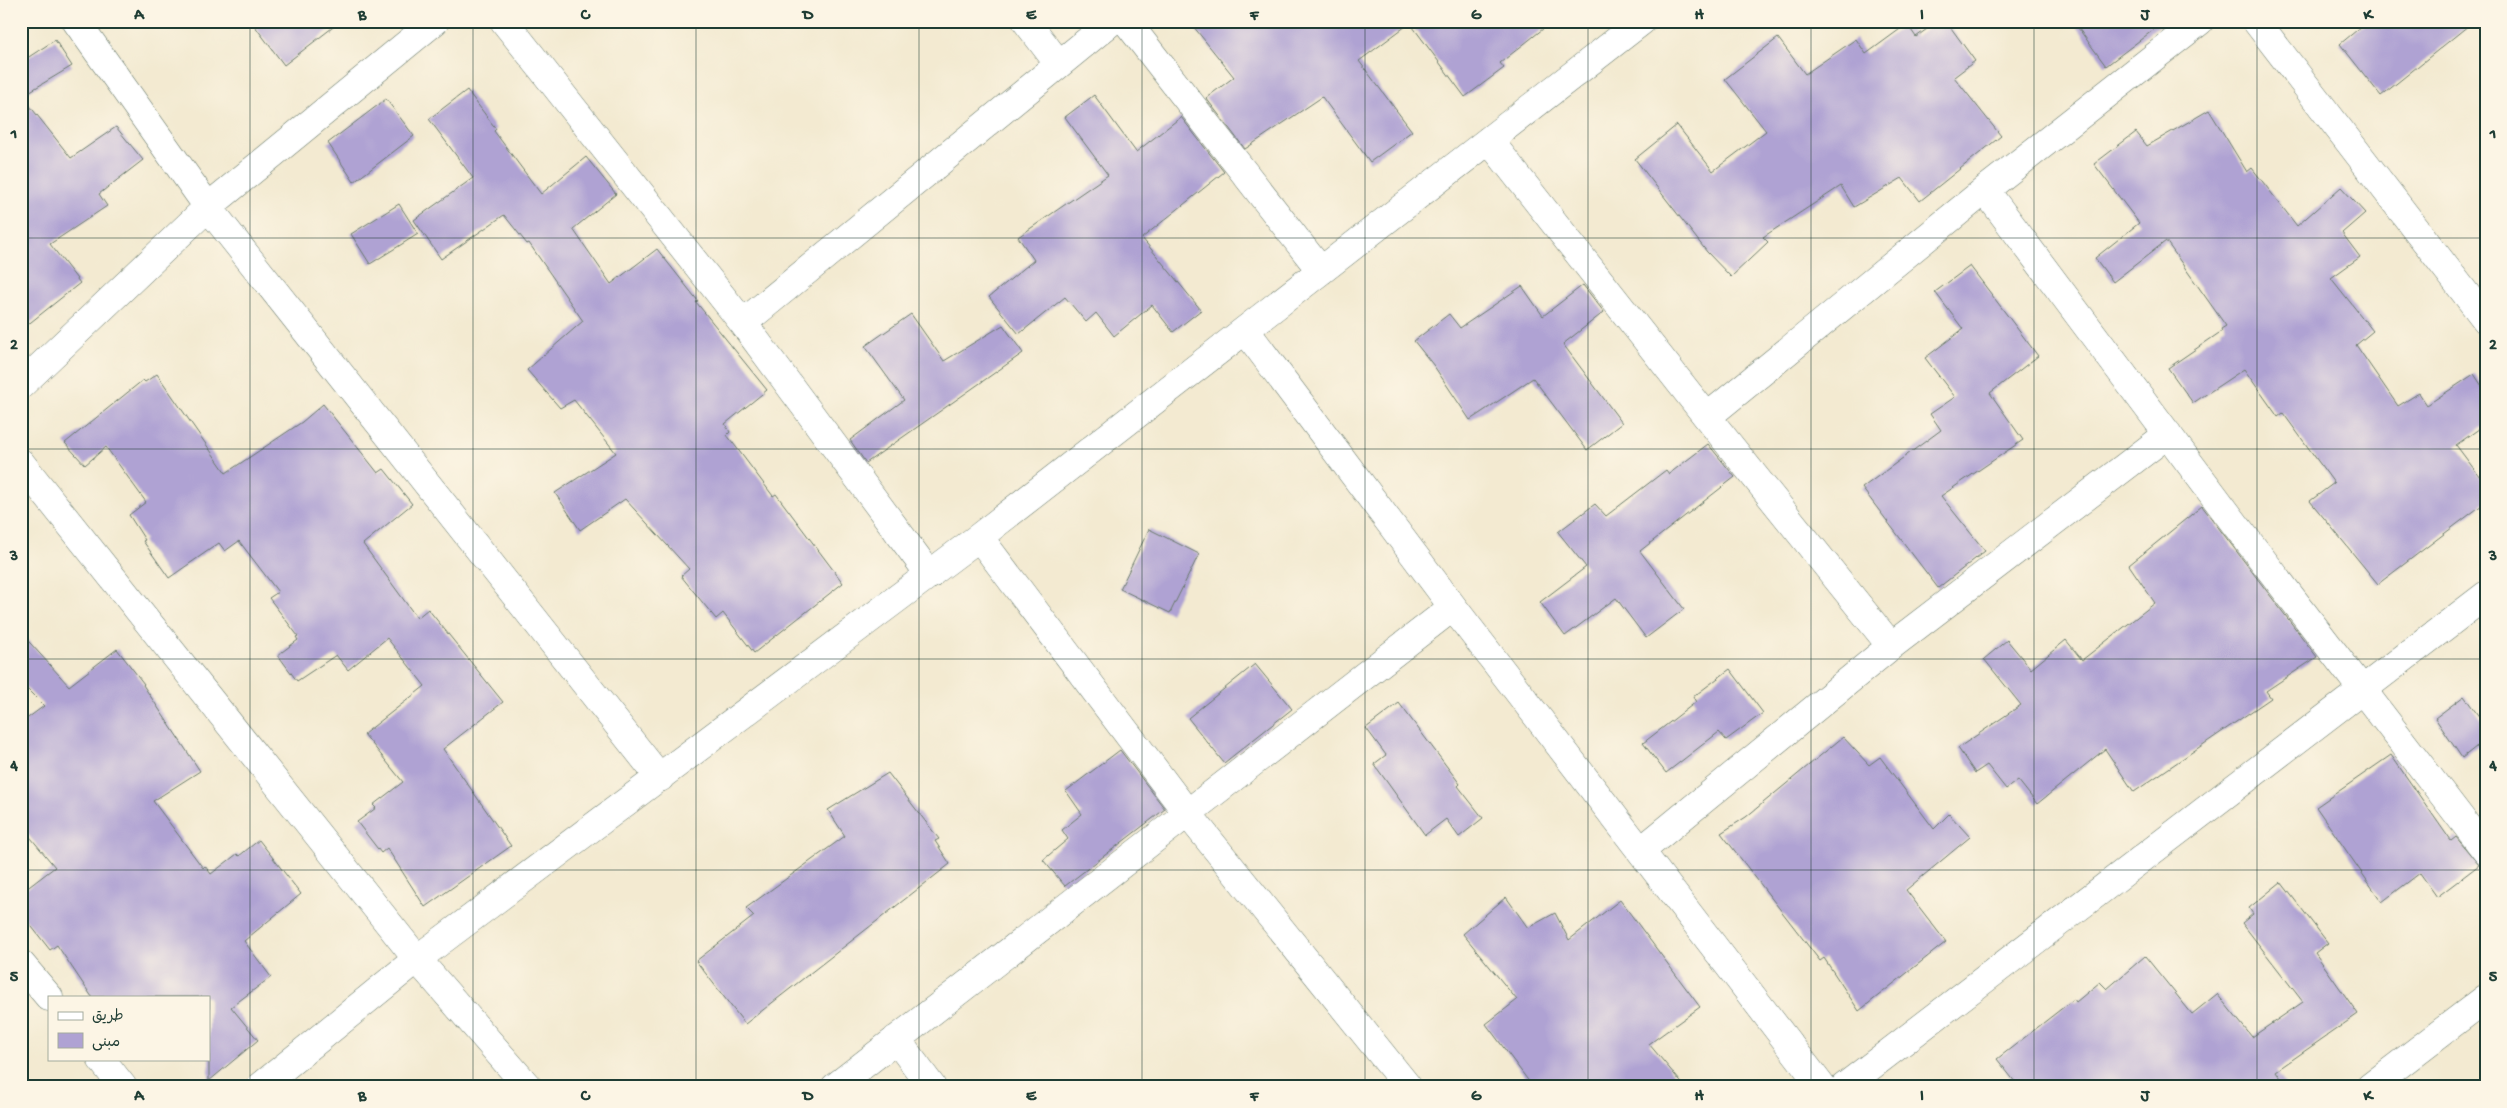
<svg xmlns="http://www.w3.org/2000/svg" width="2507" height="1108" font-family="'Gochi Hand','Playpen Sans Arabic',sans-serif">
	<rect width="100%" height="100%" fill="#fcf5e5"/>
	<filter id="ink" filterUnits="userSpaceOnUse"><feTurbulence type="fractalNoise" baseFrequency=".02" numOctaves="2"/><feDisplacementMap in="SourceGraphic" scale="10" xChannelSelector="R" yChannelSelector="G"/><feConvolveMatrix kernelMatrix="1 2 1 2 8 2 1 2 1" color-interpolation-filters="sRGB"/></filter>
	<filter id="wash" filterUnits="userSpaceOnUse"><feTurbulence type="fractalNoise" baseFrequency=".0096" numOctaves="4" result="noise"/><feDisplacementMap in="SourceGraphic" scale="20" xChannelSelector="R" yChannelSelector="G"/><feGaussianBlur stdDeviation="1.12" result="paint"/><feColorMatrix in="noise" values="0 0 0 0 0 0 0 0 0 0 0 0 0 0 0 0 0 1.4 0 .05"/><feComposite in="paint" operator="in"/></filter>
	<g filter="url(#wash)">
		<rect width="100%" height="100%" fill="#f3ead1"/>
		<g id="blocks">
			<path fill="#afa2d3" d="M251,21H341L284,65Z
				M1189,21H1553L1500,63L1504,68L1465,97L1410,23L1359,61L1412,131L1370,162L1322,97L1245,149L1206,98L1234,77Z
				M1938,21H1946L1975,61L1954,77L2001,136L1920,201L1902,178L1854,207L1841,186L1763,237L1768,242L1731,277L1707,252L1635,159L1677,125L1713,171L1766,131L1725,79L1778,38L1805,74L1856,39L1866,54L1907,24L1916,37Z
				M2073,21H2165L2106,66Z
				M2368,21H2474L2381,96L2340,44Z
				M55,40L72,66L22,96L71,158L116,127L143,160L99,194L107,206L50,244L80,283L21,330V62Z
				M467,90L496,129L494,131L541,194L586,157L616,194L573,229L611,284L657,249L698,301L696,302L767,390L725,424L730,432L727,435L773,496L776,494L843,583L754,653L723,613L716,619L681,576L689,569L625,499L580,530L555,493L616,453L574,400L560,408L527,370L583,321L529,243L527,244L504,215L441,259L414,220L473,178L429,119Z
				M1094,95L1136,152L1181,117L1224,172L1142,238L1201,310L1173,332L1152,305L1114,336L1096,313L1086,322L1065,297L1019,334L989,297L1034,260L1018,237L1108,175L1065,117Z
				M386,99L414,136L354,182L328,143Z
				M2209,110L2247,172L2252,168L2297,226L2341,187L2365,213L2342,233L2360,257L2331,278L2373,331L2356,345L2398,406L2419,393L2427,405L2474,374L2486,392V424L2456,445L2486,485V502L2378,584L2310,501L2334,483L2283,413L2278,417L2244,369L2193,403L2168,368L2222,331L2221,329L2226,326L2166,241L2113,282L2095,258L2139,223L2094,164L2136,132L2147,146Z
				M399,204L418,234L370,264L351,234Z
				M1970,266L2038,356L1990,393L2023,440L1941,496L1985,551L1938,588L1862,488L1941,430L1930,414L1955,397L1925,358L1963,329L1935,292Z
				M1583,285L1604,312L1563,344L1622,423L1587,450L1533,378L1470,420L1434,366L1414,341L1449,314L1460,328L1522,286L1543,316Z
				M911,314L944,361L1003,325L1023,353L866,463L850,440L904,400L865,346Z
				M157,374L226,473L302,422L323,404L378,473L384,469L412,504L363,544L417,618L428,609L503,702L443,749L511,846L425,907L387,848L381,853L357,822L376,808L373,805L403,782L364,734L425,686L387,638L348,670L336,655L297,681L278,655L298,640L296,637L298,636L269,598L278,592L239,541L225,551L219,543L169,578L143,541L145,540L129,515L146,502L106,447L85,465L65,443L143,380L145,382Z
				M1708,444L1735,477L1640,551L1684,609L1646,638L1616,598L1565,636L1540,602L1586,567L1558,532L1595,504L1606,516L1666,470L1669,474Z
				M2202,506L2317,657L2266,691L2271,698L2134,792L2105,749L2037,804L2018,780L2006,789L1987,765L1975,773L1958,748L2021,705L1984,659L2007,640L2031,669L2066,640L2082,660L2155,603L2129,565Z
				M1149,529L1199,554L1170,613L1120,589Z
				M21,633L69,686L117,649L144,684L143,685L200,771L153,801L203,868L205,866L211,874L237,854L239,856L259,840L301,894L244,941L271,977L231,1007L258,1040L209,1081V997H92L57,945L50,950L21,913V893L55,867L21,826V723L44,706L21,683Z
				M1255,664L1292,709L1224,763L1188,718Z
				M1730,669L1763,713L1726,740L1719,732L1666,773L1643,743L1696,702L1693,697Z
				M2464,696L2486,726V739L2462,758L2435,718Z
				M1399,703L1460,784L1458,786L1483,818L1459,837L1446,819L1425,835L1374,764L1386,755L1366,728Z
				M1843,737L1869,765L1880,757L1934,829L1949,814L1970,837L1906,890L1946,942L1859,1011L1824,958L1820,961L1721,833L1746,817Z
				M1120,750L1165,809L1065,886L1043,860L1068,839L1062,830L1082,814L1066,791Z
				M2391,755L2451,841L2456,837L2479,865L2437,897L2420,873L2382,902L2316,807Z
				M888,773L939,839L935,841L950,864L745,1024L696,961L754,916L746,908L845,836L828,810Z
				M2281,882L2328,943L2315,953L2358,1014L2276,1071L2287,1087H2019L1997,1059L2074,999L2076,1002L2100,982L2107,989L2145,956L2192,1014L2217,994L2252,1037L2303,1002L2242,923L2253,914L2249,908Z
				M1506,897L1528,928L1555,913L1569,940L1620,900L1700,1007L1649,1044L1685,1087H1533L1486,1024L1517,1000L1463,934Z"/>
		</g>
	</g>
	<g filter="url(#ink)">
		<use href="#blocks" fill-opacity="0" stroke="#697a6b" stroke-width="1"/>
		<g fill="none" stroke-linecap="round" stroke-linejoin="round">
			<defs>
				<path id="minor" d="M76,21L208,207L660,778
					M504,21L743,323L930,575
					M1026,21L1058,63
					M1126,21L1321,271
					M2256,21L2486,320
					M1489,140L1707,417L1985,190L2235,524L2486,851
					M1985,190L2200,21
					M743,323L1112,21
					M1246,331L1453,607L1822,1087
					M21,385L208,207L435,21
					M1707,417L1891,646
					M21,463L417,959L528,1087
					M979,537L1188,814L1408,1087
					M1642,850L1891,646L2168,434
					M21,964L49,997
					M896,1039L932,1087
					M101,1059L123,1087
					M260,1087L417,959L979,537L1642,21
					M835,1087L1453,607
					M1844,1087L2486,595
					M2370,1087L2486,998"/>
			</defs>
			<use href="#minor" stroke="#697a6b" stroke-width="29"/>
			<use href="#minor" stroke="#fff" stroke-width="28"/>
		</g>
	</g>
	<path fill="none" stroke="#1f3d34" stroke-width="1" stroke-opacity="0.55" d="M250,21V1087M473,21V1087M696,21V1087M919,21V1087M1142,21V1087M1365,21V1087M1588,21V1087M1811,21V1087M2034,21V1087M2257,21V1087M21,238H2486M21,449H2486M21,659H2486M21,870H2486"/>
	<rect width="2507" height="1108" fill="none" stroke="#fcf5e5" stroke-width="55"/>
	<rect x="48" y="996" width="162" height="65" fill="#fcf5e5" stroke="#a4ab9e"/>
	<rect x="58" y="1012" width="25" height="8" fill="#ffffff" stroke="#a4ab9e"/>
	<text x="92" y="1020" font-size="15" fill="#1f3d34">طريق</text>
	<rect x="58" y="1033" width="25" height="15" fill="#afa2d3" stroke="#a4ab9e"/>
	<text x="92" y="1046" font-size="15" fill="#1f3d34">مبنى</text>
	<rect x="28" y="28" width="2452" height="1052" fill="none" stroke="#1f3d34" stroke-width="2"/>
	<g font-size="16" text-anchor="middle" font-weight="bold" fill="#1f3d34">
		<text x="139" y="19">A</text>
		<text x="362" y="19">B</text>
		<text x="585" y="19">C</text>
		<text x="808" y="19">D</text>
		<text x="1031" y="19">E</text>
		<text x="1254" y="19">F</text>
		<text x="1476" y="19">G</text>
		<text x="1699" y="19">H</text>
		<text x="1922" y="19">I</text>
		<text x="2145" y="19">J</text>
		<text x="2368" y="19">K</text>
		<text x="14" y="138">1</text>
		<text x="2493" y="138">1</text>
		<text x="14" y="349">2</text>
		<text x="2493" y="349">2</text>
		<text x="14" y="560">3</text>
		<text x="2493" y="560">3</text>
		<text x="14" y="770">4</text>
		<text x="2493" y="770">4</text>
		<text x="14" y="981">5</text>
		<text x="2493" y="981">5</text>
		<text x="139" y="1100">A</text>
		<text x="362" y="1100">B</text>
		<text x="585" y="1100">C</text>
		<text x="808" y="1100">D</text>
		<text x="1031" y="1100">E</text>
		<text x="1254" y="1100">F</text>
		<text x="1476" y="1100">G</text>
		<text x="1699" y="1100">H</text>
		<text x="1922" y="1100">I</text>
		<text x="2145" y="1100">J</text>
		<text x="2368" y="1100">K</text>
	</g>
</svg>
